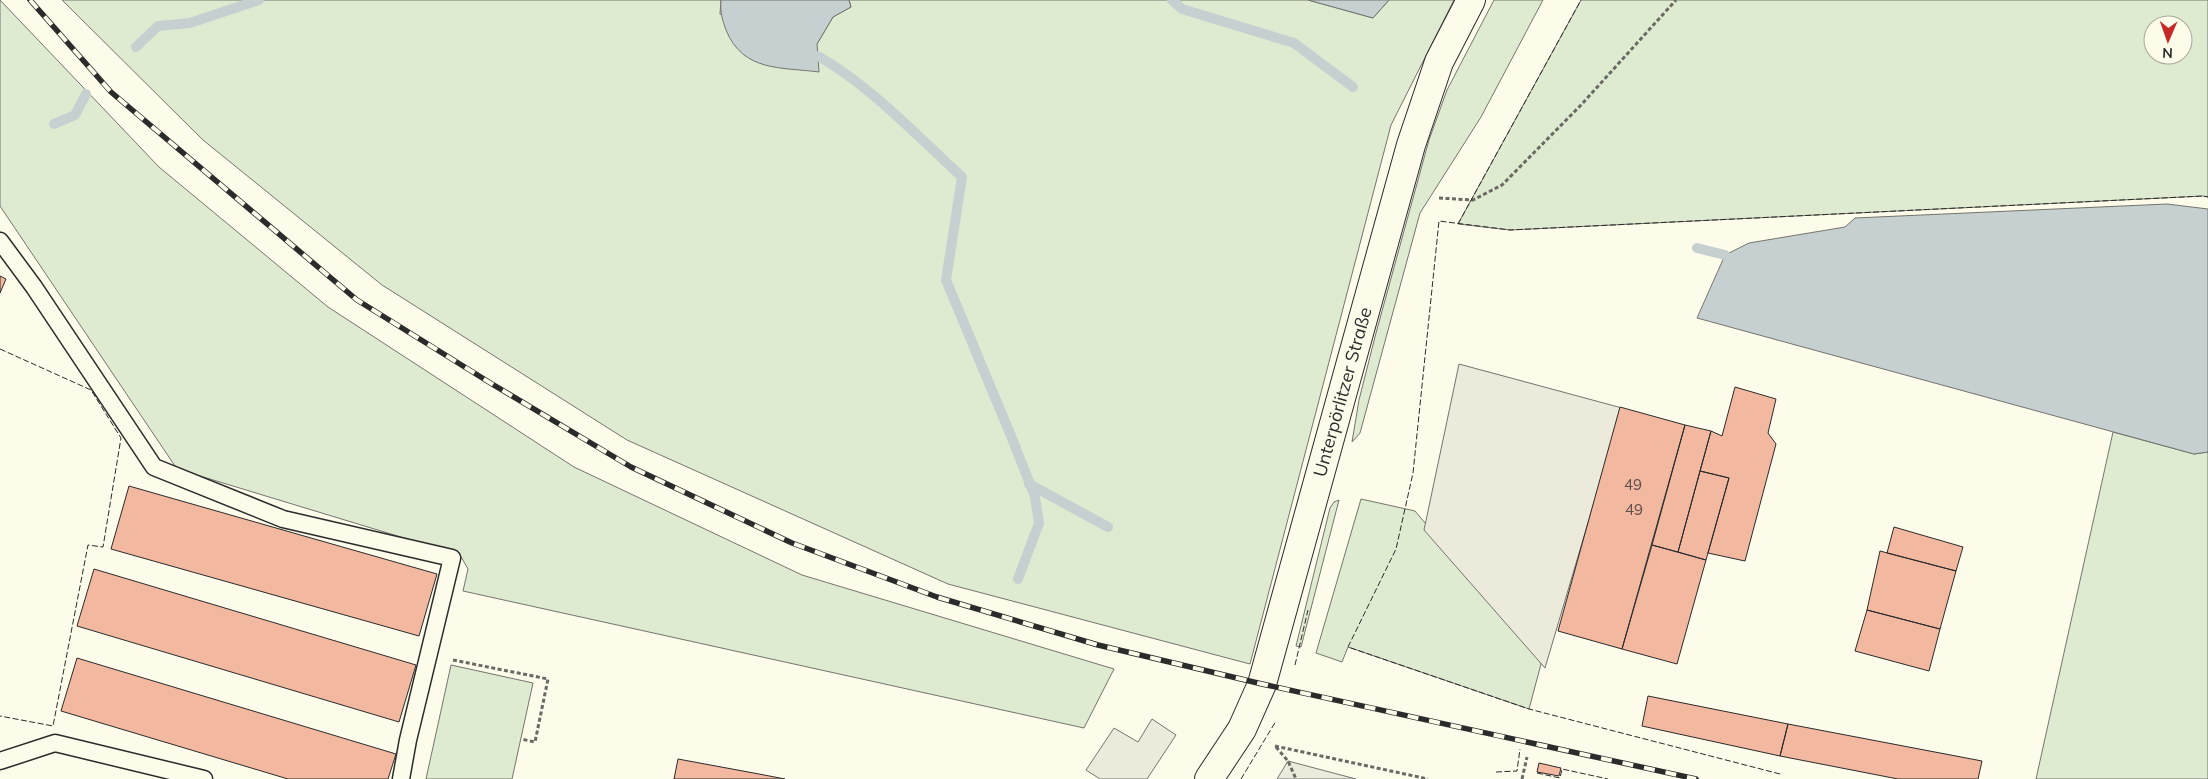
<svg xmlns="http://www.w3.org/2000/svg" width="2208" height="779" font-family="Mulish,sans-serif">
	<rect width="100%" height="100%" fill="#fdfbea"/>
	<path fill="#deebd1" stroke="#74746e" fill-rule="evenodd" d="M0,0L159,167L328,307L574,467L802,575L1114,669L1084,728L463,591L468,569L460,555L177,469L0,206Z
		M62,0H721L720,14L817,44L833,17L851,7L849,0H1308L1373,18L1389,0H1454L1391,125L1250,664L948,584L627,440L382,285L203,140Z
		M1494,0H1543L1481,117L1420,213L1360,433L1352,442L1359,400L1376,333L1429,140L1447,90Z
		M1581,0H2208V197L2203,196L1510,230L1458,224ZM2153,25H2183V55H2153Z
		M2113,432L2194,454L2208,452V779H2036Z
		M1361,499L1415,511L1538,656L1541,664L1529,709L1348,647L1342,662L1316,653Z
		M1339,500L1301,647L1296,646L1330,508L1334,502Z
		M451,665L533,683L512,779H426Z"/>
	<path fill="#eceadb" stroke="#74746e" d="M1459,364L1622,408L1545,668L1424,530Z
		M1152,719L1176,735L1147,779H1100L1086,770L1114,728L1138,742Z
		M1288,761L1356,779H1277Z"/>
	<path fill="#c7d0d0" stroke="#74746e" d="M721,0H849L851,7L833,17L817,44L819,72C781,67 743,72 726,30C722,19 720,12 721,0Z
		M1308,0H1389L1373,18Z
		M2167,204L2208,209V452L2194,454L1697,318L1725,255L1749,243L1845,227L1855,218Z"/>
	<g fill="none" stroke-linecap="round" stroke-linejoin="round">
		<path stroke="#c7d0d0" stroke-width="10" d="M1172,0L1182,9L1294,43L1353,87
			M136,47L158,26L190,23L259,0
			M818,56C872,87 916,135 962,177L946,280L1011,436L1035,497L1039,523L1018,579
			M54,124L75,115L86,94
			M1697,248L1725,255
			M1029,484L1108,527"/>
	</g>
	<path fill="#f2b8a0" stroke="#2b2b2b" d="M0,276L6,279L0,293Z
		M1735,387L1776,399L1768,433L1776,444L1745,561L1708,553L1729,478L1700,471L1711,431L1722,436Z
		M1620,407L1685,425L1622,649L1558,631Z
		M1685,425L1711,431L1678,552L1652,545Z
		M1700,471L1729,478L1706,560L1678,552Z
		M129,486L437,574L419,636L111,549Z
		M1894,527L1963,547L1956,571L1887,553Z
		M1652,545L1706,560L1677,664L1622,649Z
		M1880,551L1956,571L1940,629L1867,610Z
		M94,569L416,665L399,722L77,626Z
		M1867,610L1940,629L1929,671L1855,651Z
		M77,658L396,754L388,779H288L61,711Z
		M1648,696L1788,724L1780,756L1642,726Z
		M1788,724L1982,761L1978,779H1898L1780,756Z
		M678,759L759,774L785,779H674Z
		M1539,763L1561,768L1559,776L1537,772Z"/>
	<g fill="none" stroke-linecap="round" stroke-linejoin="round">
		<defs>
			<path id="lane" d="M0,241L34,287L154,467L283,519L452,558L408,740L401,779
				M0,761L55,743L204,779"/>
			<g id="secondary">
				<path id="s1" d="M1209,779L1242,729L1262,684L1411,145L1439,62L1471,0"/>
			</g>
		</defs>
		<use href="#lane" stroke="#2b2b2b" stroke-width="19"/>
		<use href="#secondary" stroke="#2b2b2b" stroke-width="30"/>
		<path stroke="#6a6964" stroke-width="3" stroke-dasharray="4 2.5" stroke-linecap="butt" d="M1439,198L1473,200L1502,185L1581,105L1676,0
			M453,660L548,679L535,742L521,739
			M1275,746L1428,779
			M1276,747L1288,761L1296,779
			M1522,779L1527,757"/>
		<use href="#lane" stroke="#fdfbea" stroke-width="16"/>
		<use href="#secondary" stroke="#fdfbea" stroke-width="28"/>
		<defs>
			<path id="rail" d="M30,0L111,92L357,300L492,384L631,467L792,543L937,597L1098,645L1262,684L1696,779"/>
		</defs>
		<use href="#rail" stroke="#2b2b2b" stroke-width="5.5"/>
		<use href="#rail" stroke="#fdfbea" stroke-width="4" stroke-dasharray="11" stroke-linecap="butt"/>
		<path stroke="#2b2b2b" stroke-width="1" stroke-dasharray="6 2.5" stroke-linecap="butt" d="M1458,224L1581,0
			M0,349L91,390L121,438L103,547L88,545L53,726L0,716
			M1295,665L1308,610
			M1496,772L1517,771L1520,749
			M1537,773L1560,778L1562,769L1608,779
			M1780,774L1529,709L1348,647L1396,549L1413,473L1439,221L1510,230L2203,196L2208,197
			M1241,779L1276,721"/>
	</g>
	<g text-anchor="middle" stroke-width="4" stroke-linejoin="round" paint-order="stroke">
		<g font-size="15" fill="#5d4e48">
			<text x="1633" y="490">49</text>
			<text x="1634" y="515">49</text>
		</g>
		<g font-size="18" fill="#2b2b2b" stroke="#fdfbea">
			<text dy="6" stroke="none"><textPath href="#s1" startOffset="412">Unterpörlitzer Straße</textPath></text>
		</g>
	</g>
	<g transform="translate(2168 40) rotate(182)"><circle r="24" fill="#fdfbea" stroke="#a9a89e"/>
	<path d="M0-4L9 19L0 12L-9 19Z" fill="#c62828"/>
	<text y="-8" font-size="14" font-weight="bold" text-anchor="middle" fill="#2b2b2b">N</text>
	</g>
</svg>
